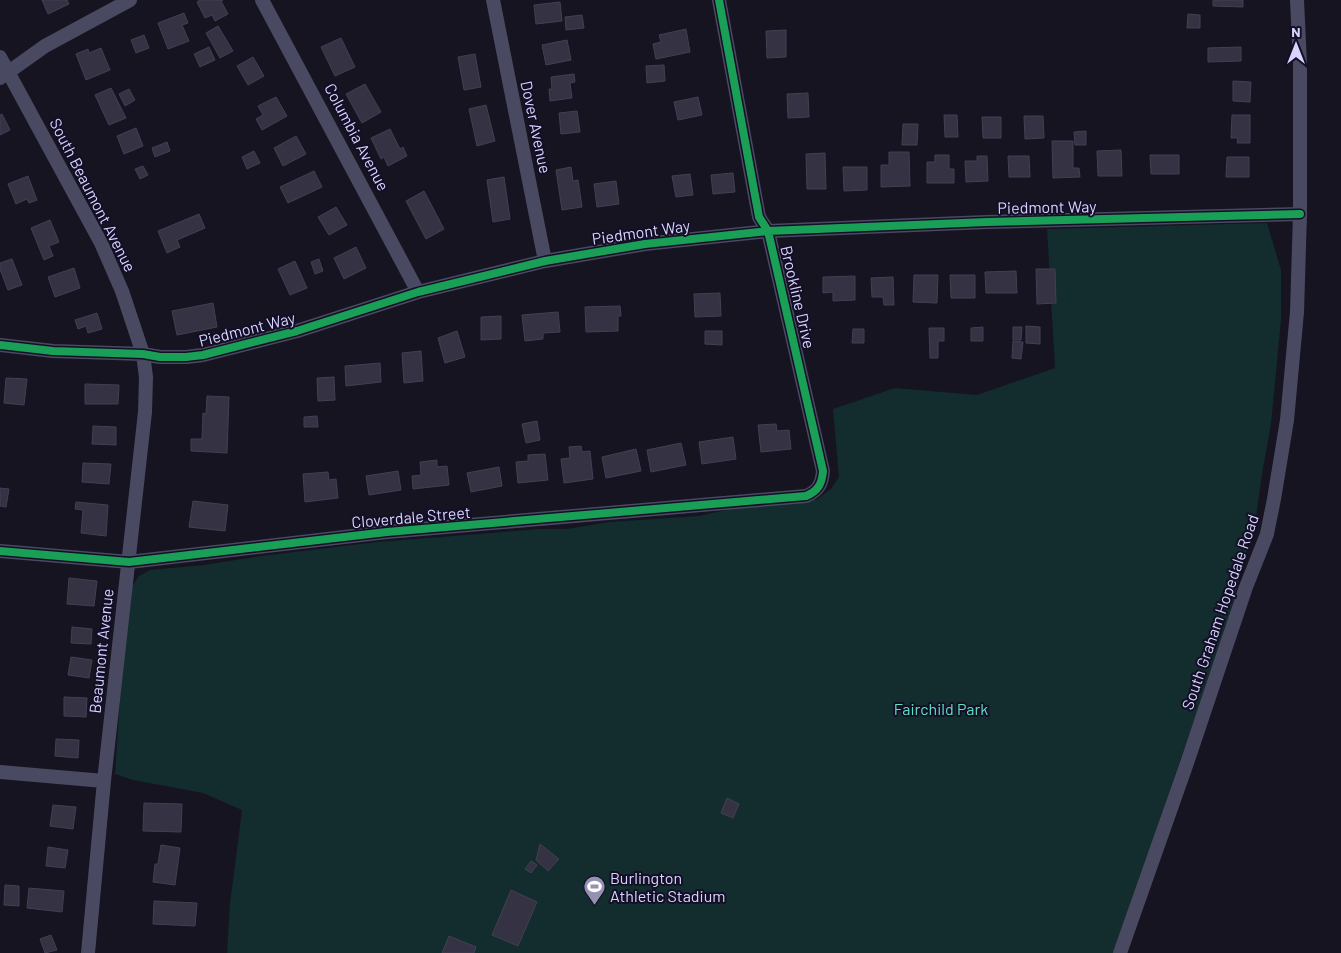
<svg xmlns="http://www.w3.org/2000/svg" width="1341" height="953" font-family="Barlow,sans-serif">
	<rect width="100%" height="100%" fill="#161421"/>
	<path fill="#132c2d" d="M1267,223L1281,270V320L1271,424L1262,474L1256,517L1215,668L1194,721L1113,953H227L230,904L242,810L203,793L133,780L115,774L123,651L132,586L139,576L150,570L204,565L261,556L377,542L540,529H567L609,522L699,516L749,505L796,500H816L831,489L839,477L833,409L895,388L977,395L1055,368L1047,229Z"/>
	<path fill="#343243" stroke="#433f54" d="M42,0H67L69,4L48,14Z
		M200,0H223L221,1L228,14L215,21L212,15L205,18L197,2Z
		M1213,0H1243V7L1213,6Z
		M560,2L562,21L536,24L534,5Z
		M184,13L188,23L182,25L189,41L168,49L158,23Z
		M1188,14L1200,15V28H1187Z
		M582,15L584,28L566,30L565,17Z
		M218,26L233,51L220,58L206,33Z
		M686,29L690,52L656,59L653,44L661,42L659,35Z
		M786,30V57L767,58L766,31Z
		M144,35L149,48L136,53L131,40Z
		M341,38L355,67L335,76L321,47Z
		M567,40L571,60L546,65L542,45Z
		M209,47L215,60L200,67L194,54Z
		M1241,47V61L1208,62V48Z
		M101,48L110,70L86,80L76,54L88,49L89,53Z
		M475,54L481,87L464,90L458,57Z
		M253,57L264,76L248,85L237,66Z
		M664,65L665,81L647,83L646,66Z
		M574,74L575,82L570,83L572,98L550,101L549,89H552L551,77Z
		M1233,81L1251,82L1250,102L1233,101Z
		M365,84L381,112L362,123L346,94Z
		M111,88L126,118L109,125L95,95Z
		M129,89L135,100L125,106L119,94Z
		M808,93L809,117L788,118L787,94Z
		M276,97L287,116L262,130L256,119L263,115L258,106Z
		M698,97L702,115L678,120L674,102Z
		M486,105L495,141L477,146L469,109Z
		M577,111L580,132L561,134L559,113Z
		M2,114L10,130L0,135V115Z
		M944,115H957L958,137H945Z
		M1232,115H1250V143H1237L1238,138H1231Z
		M1024,116H1043L1044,138L1025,139Z
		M982,117H1001V138H983Z
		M903,124H918L917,145H902Z
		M136,128L143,146L124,154L117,136Z
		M390,129L400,149L403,147L407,156L388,166L384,157L381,159L371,138Z
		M1086,131V145H1075L1074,132Z
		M296,136L306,154L283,166L274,148Z
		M1052,141H1073V168H1079L1080,177L1053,178Z
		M167,142L170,151L155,157L152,148Z
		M1121,150L1122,176H1098L1097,151Z
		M254,151L260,163L247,169L242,157Z
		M889,152H909L910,186L881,187V165H889Z
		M825,153L826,189H807L806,154Z
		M935,155H949V169H954V183H927V162H935Z
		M1150,155H1179V174H1151Z
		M977,156H987L988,181L966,182L965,161H977Z
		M1008,156H1029L1030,177H1009Z
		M1227,157H1249V177H1226Z
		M143,166L148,175L140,179L135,169Z
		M571,167L573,181L578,180L582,207L562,210L556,170Z
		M843,167H867V190L844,191Z
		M314,171L322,187L288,203L280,187Z
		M733,173L735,192L713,194L711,175Z
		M690,174L693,195L676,197L672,176Z
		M28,176L37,200L29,203L27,199L16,204L8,184Z
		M504,177L510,219L493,222L487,180Z
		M616,181L619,204L597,207L594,184Z
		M424,191L444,229L426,239L406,201Z
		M336,207L347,225L329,235L318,217Z
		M199,214L205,228L177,240L180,247L167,253L158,231Z
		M50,220L59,242L49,246L53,256L44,260L31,228Z
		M356,247L366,268L344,279L334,258Z
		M12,259L22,285L8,290L0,269V263Z
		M319,259L323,271L315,274L311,262Z
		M295,261L307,288L290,295L278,269Z
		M74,268L80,288L55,297L48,277Z
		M1036,269H1055L1056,303L1037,304Z
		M1016,271L1017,293H986L985,272Z
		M914,275H938L937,303L913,302Z
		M950,275H975V298H951Z
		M855,276V300L833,301V292L823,293V277Z
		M893,277L894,305H884L883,297H872L871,278Z
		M720,293L721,316L695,317L694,294Z
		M213,303L217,327L177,335L172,311Z
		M620,306L621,316H618V331L586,332L585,307Z
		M558,312L560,332L543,333V339L525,341L522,315Z
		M97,313L102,329L88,333L86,326L78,329L75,320Z
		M501,316V339L481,340V317Z
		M1026,326L1040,327V344L1026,343Z
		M983,327V341H971V328Z
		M1013,327H1022L1021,340H1013Z
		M929,328H944V341H938V358H930Z
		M853,329H864V343H852Z
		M457,331L465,357L445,363L438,338Z
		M705,331H722V345L705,344Z
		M1013,341L1023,342L1021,359L1012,358Z
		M421,351L423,381L404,383L402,353Z
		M380,363L381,382L346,386L345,366Z
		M334,377L335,400L318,401L317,378Z
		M6,378L27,379L24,405L4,403Z
		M85,384L119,385L118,404H85Z
		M207,396L229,397L227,453L191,451V439H202L203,413L206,414Z
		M317,416L318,427H304V417Z
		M537,421L540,440L526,443L522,424Z
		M776,424L777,431L789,430L791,449L761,452L758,425Z
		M93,426L116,427V445L92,444Z
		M733,437L736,459L702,464L699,442Z
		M681,443L686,465L651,472L647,450Z
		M581,446L582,452L590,451L593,479L564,483L561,459L570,458L569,447Z
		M636,449L641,471L606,478L602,457Z
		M545,454L548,480L518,483L516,462L528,461V455Z
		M437,460V467L447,466L449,485L413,489L412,476L421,475L420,462Z
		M83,463L111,464L109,484L82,482Z
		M499,467L502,486L471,492L467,473Z
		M398,471L401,490L369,495L366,476Z
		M328,472L329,480L336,479L338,498L305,502L303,474Z
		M0,488L9,489L6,507L0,506Z
		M193,501L228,505L225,531L189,527Z
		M76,502L108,505L106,536L81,533L83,510L75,509Z
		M69,578L97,581L94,606L67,604Z
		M72,627L92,629L91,644L71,643Z
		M71,657L92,660L89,678L68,675Z
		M64,697L87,698L86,717L64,716Z
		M56,739L79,740L78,758L55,756Z
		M727,798L739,804L733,818L721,813Z
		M144,803L182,804L181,832L143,831Z
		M53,805L76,807L73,829L50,826Z
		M540,844L559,859L548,871L536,860Z
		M161,845L180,848L175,885L153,882L155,864H158Z
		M48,847L68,850L65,868L46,866Z
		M531,861L537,865L531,873L525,869Z
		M5,885L19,886V906L4,905Z
		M29,888L64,891L62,912L27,908Z
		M511,890L537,902L518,946L492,935Z
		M154,901L197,903L195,926L153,924Z
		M51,935L57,950L45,953L40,939Z
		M449,936L476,947L474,953H442Z"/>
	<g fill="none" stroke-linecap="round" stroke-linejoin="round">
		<path stroke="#4a4962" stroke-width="14" d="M262,0L418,292
			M493,0L545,261
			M0,57L101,243L122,291L143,354L146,377L145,412L104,781L88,953
			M0,78L45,46L130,0
			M0,345L53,351L143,354L160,357H186L203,355L297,331L418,292L545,261L645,244L768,231L987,222L1300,214
			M0,551L129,562L387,532L806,496C818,491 822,484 823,471L768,231L759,217L719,0
			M0,772L104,781
			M1120,953L1187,763L1246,587L1267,534L1274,499L1287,420L1297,312L1300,214V64L1297,0"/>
		<defs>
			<path id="cycleway" d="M0,345L53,351L143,354L160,357H186L203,355L297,331L418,292L545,261L645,244L768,231L987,222L1300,214
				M0,551L129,562L387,532L806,496C818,491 822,484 823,471L768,231L759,217L719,0"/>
		</defs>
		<use href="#cycleway" stroke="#130f26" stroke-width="11"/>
		<use href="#cycleway" stroke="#1a9f57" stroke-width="8"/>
	</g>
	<defs>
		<symbol id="stadium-pin" viewBox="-11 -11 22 30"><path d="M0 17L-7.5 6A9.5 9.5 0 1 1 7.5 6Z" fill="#9591b1" stroke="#130f26"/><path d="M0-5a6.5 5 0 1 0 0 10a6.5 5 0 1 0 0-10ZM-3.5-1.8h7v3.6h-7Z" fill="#fff"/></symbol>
	</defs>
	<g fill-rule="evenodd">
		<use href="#stadium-pin" x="582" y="874" width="25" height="34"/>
	</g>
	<g text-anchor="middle" stroke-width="4" stroke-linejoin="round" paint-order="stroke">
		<g font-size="16" fill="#d9d4ff" stroke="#130f26">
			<text transform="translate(536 127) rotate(78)" y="6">Dover Avenue</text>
			<text transform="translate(357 137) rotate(62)" y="6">Columbia Avenue</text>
			<text transform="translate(93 195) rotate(63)" y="6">South Beaumont Avenue</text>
			<text transform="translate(1047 207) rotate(-1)" y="6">Piedmont Way</text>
			<text transform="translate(641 232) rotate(-8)" y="6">Piedmont Way</text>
			<text transform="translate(798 297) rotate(77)" y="6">Brookline Drive</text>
			<text transform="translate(247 329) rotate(-14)" y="6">Piedmont Way</text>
			<text transform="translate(411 517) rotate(-5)" y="6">Cloverdale Street</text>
			<text transform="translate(1220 612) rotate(-71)" y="6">South Graham Hopedale Road</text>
			<text transform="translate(101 651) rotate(-84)" y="6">Beaumont Avenue</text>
		</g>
		<g font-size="16" fill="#5fe0c0" stroke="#130f26">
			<text x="941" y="715">Fairchild Park</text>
		</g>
		<g font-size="16" fill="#d9d4ff" stroke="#130f26" text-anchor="start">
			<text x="610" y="884">Burlington<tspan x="610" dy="18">Athletic Stadium</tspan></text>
		</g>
	</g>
	<g transform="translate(1296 45)" stroke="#130f26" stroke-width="4" paint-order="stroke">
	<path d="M0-4L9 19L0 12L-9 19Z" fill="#d9d4ff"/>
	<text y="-8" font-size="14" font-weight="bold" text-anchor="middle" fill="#d9d4ff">N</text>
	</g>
</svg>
